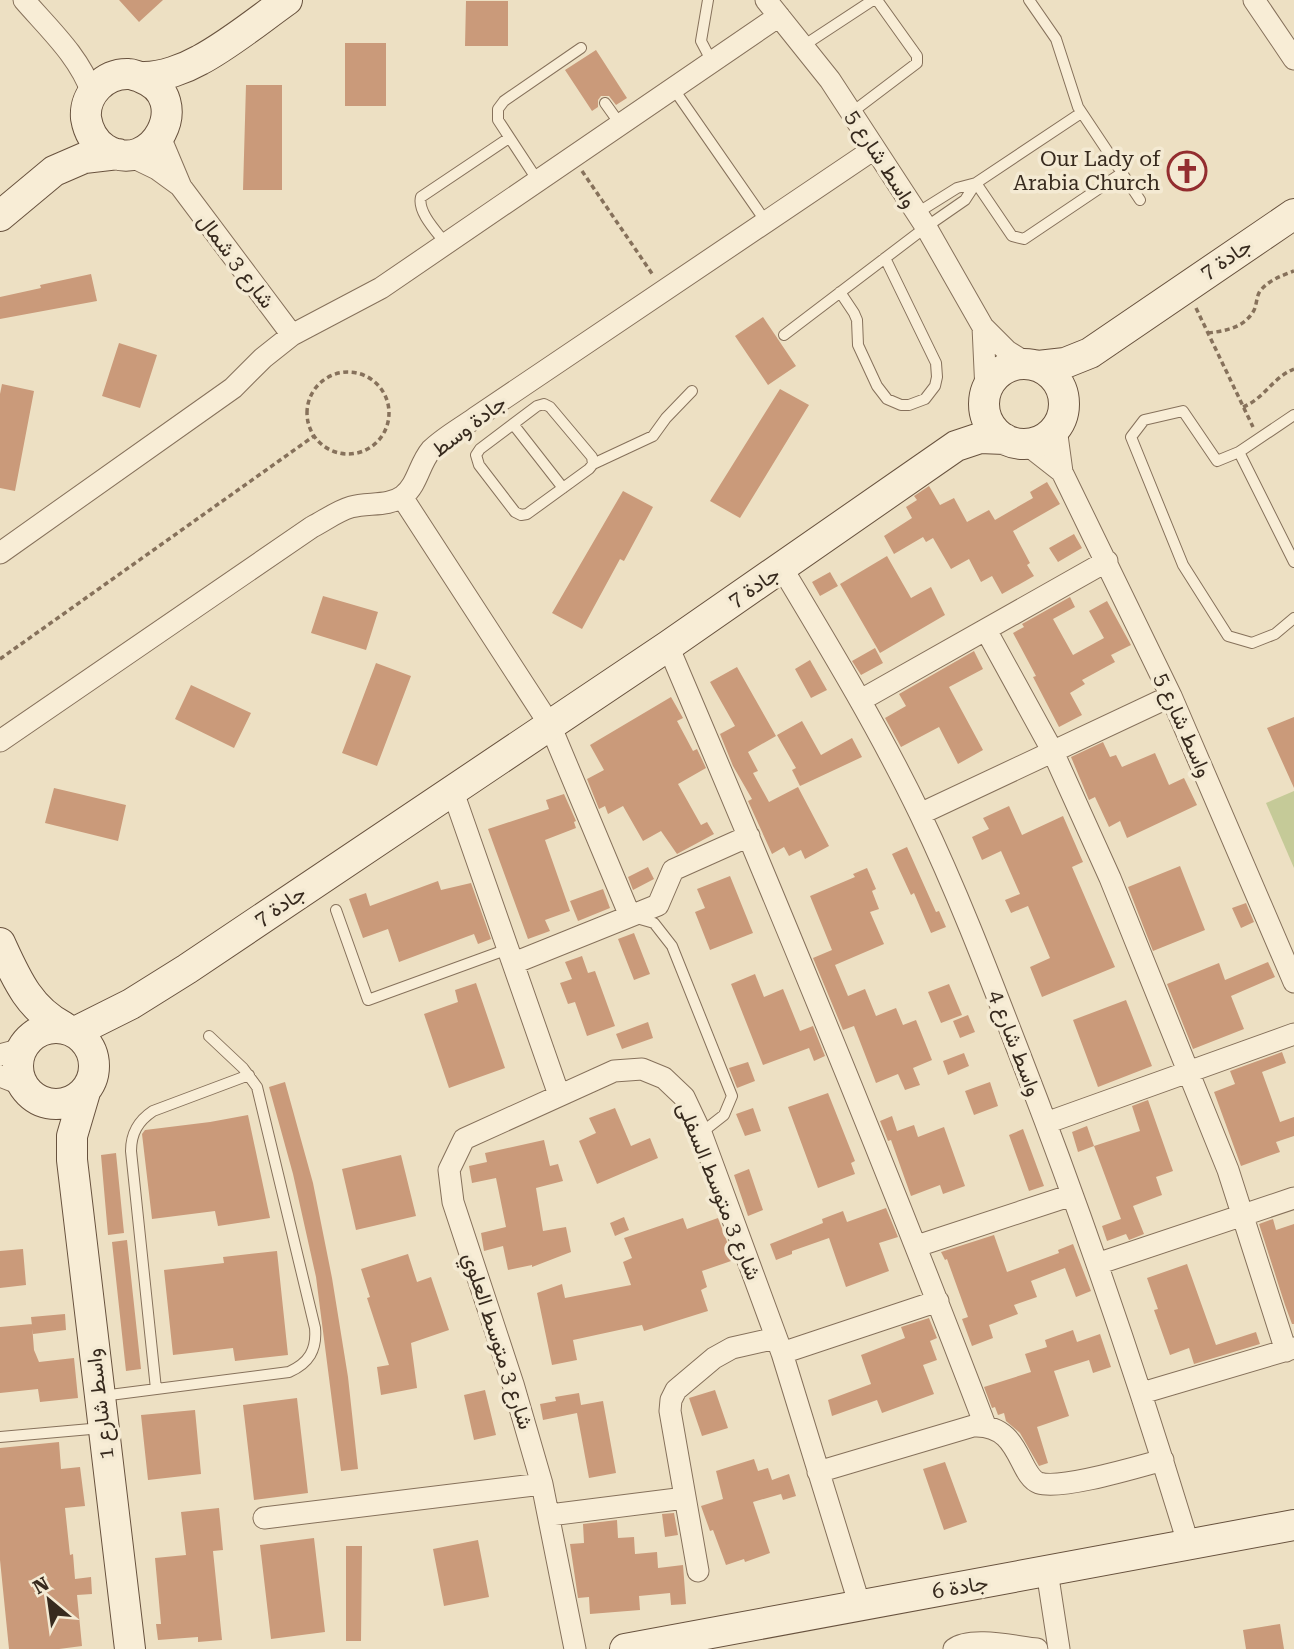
<svg xmlns="http://www.w3.org/2000/svg" width="1294" height="1649" font-family="'Roboto Serif',Vazirmatn,serif">
	<rect width="100%" height="100%" fill="#ede0c3"/>
	<path fill="#c5ca98" d="M1294,791V868L1266,803Z"/>
	<path fill="#ca9a7a" d="M119,0H163L139,22Z
		M466,1H508V46H465Z
		M345,43H386V106H345Z
		M596,50L627,98L616,105L609,96H601L598,100V107L592,111L565,70Z
		M246,85H282V190H243Z
		M91,274L97,301L0,319V297L41,288L40,285Z
		M763,317L796,366L768,385L735,336Z
		M119,343L157,355L140,408L102,396Z
		M2,384L34,391L15,491L0,488V394Z
		M780,389L809,405L740,518L710,501Z
		M1047,482L1060,504L1013,531L1030,563L1027,565L1034,576L1002,594L992,576L981,582L969,559L951,569L933,538L926,542L923,537L894,554L884,536L912,518L906,507L917,500L914,496L929,486L940,505L954,498L967,522L989,510L995,520L1033,498L1030,492Z
		M623,491L653,507L624,561L620,559L582,629L552,613Z
		M1074,534L1082,548L1058,562L1049,548Z
		M887,556L911,598L931,587L945,615L880,653L840,584Z
		M830,572L838,586L820,596L812,582Z
		M323,596L378,612L366,650L311,633Z
		M1070,597L1075,607L1053,619L1073,655L1104,638L1089,611L1107,601L1131,645L1111,655L1115,662L1082,680L1085,684L1070,693L1082,715L1059,727L1033,677L1036,676L1013,633L1024,627L1022,624Z
		M875,648L883,663L861,675L852,661Z
		M974,651L983,669L949,687L983,750L958,764L939,727L901,747L885,718L906,706L899,694Z
		M810,660L827,690L811,698L795,669Z
		M376,663L411,676L377,766L342,753Z
		M737,667L776,736L748,752L758,771L753,773L769,802L798,787L829,846L805,859L801,850L789,856L784,847L772,854L748,801L752,799L733,766L720,734L735,726L710,682Z
		M191,685L251,713L234,748L175,719Z
		M671,697L683,718L677,721L693,751L697,749L706,768L678,784L701,825L707,822L714,834L677,854L661,831L643,841L623,806L608,814L605,806L599,809L587,779L604,770L590,745Z
		M1294,717V788L1267,728Z
		M802,721L821,755L852,738L862,757L800,786L792,770L796,768L777,735Z
		M1103,742L1110,757L1116,755L1122,767L1155,753L1169,785L1184,778L1197,805L1127,838L1120,821L1109,827L1095,797L1089,800L1071,757Z
		M54,788L126,805L118,841L45,823Z
		M564,794L576,821L574,822L576,828L545,840L570,911L545,920L550,931L528,939L488,829L549,809L546,800Z
		M1009,806L1022,835L1063,816L1083,862L1072,867L1115,967L1042,997L1030,967L1050,958L1028,906L1011,913L1005,900L1020,894L1001,851L982,860L972,837L989,829L983,818Z
		M907,847L936,912L939,911L946,927L931,933L914,893L911,895L892,854Z
		M1180,866L1205,930L1153,951L1128,887Z
		M648,867L654,879L633,890L628,877Z
		M867,868L876,889L872,891L879,909L870,912L884,944L835,965L848,996L865,989L876,1016L896,1008L903,1025L916,1020L932,1060L913,1068L920,1085L905,1090L898,1074L876,1083L854,1026L843,1030L813,958L832,950L810,896L855,877L853,874Z
		M730,876L753,933L710,950L695,912L705,908L697,889Z
		M438,881L441,890L471,883L491,939L478,944L474,934L399,962L388,929L363,938L349,899L366,893L370,906Z
		M603,889L610,908L578,921L570,901Z
		M1246,903L1254,922L1241,928L1232,908Z
		M634,933L650,974L634,980L618,939Z
		M582,956L588,973L595,971L615,1026L587,1036L575,1002L568,1004L560,983L572,979L565,962Z
		M1268,962L1275,977L1231,996L1244,1029L1193,1049L1167,984L1219,963L1225,980Z
		M755,974L764,997L783,989L800,1031L813,1026L825,1056L814,1061L809,1048L763,1065L731,984Z
		M476,983L505,1068L449,1088L424,1014L458,1002L455,990Z
		M949,984L962,1015L941,1023L928,992Z
		M1126,1000L1152,1066L1098,1087L1073,1020Z
		M968,1015L975,1032L960,1038L953,1021Z
		M648,1022L653,1038L622,1049L616,1034Z
		M1282,1052L1286,1063L1262,1072L1280,1122L1294,1117V1136L1276,1142L1280,1152L1241,1166L1214,1092L1235,1084L1230,1071Z
		M964,1053L969,1066L948,1075L943,1061Z
		M748,1062L755,1081L737,1088L729,1068Z
		M285,1082L313,1183L332,1278L348,1377L358,1469L341,1471L316,1277L293,1174L269,1087Z
		M990,1082L998,1106L974,1115L965,1091Z
		M828,1093L855,1161L851,1163L855,1174L818,1188L788,1107Z
		M1148,1100L1173,1171L1156,1177L1162,1195L1133,1206L1144,1234L1129,1240L1126,1234L1107,1241L1102,1226L1121,1219L1094,1146L1140,1131L1132,1106Z
		M615,1108L631,1146L650,1138L658,1158L597,1184L579,1141L596,1133L589,1118Z
		M753,1108L761,1131L745,1136L736,1114Z
		M248,1115L270,1218L218,1226L215,1211L152,1219L142,1134L145,1130L210,1122Z
		M892,1116L897,1131L914,1125L918,1137L944,1127L965,1186L943,1194L940,1185L911,1196L891,1140L888,1141L880,1121Z
		M1087,1126L1094,1146L1078,1152L1072,1132Z
		M1023,1129L1044,1186L1029,1191L1009,1135Z
		M544,1140L550,1166L558,1164L563,1181L536,1188L543,1231L566,1227L571,1252L532,1267V1265L508,1270L503,1246L484,1251L481,1233L506,1227L496,1178L472,1183L469,1166L487,1162L485,1153Z
		M116,1153L124,1233L108,1235L101,1155Z
		M401,1155L416,1216L356,1230L342,1169Z
		M749,1169L763,1210L748,1216L734,1175Z
		M886,1208L898,1237L879,1243L889,1271L846,1287L829,1238L792,1251V1254L776,1260L770,1244L823,1223L822,1219L843,1211L847,1222Z
		M624,1217L629,1230L615,1236L610,1223Z
		M683,1218L687,1229L718,1218L734,1260L702,1271L707,1287L701,1290L708,1311L644,1331L642,1325L573,1340L577,1360L552,1365L537,1293L562,1284L565,1298L631,1285L623,1262L632,1258L624,1238Z
		M1273,1219L1276,1230L1294,1224V1324H1292L1285,1305L1259,1224Z
		M994,1235L1007,1272L1059,1253L1058,1250L1073,1244L1091,1291L1076,1297L1065,1268L1031,1281L1037,1297L1014,1305L1018,1314L989,1325L993,1338L972,1346L962,1319L968,1317L947,1259L945,1260L941,1252Z
		M127,1240L141,1369L126,1371L112,1242Z
		M23,1249L26,1285L0,1288V1251Z
		M277,1251L288,1355L235,1361L233,1348L173,1355L164,1270L224,1263L223,1257Z
		M408,1254L417,1282L431,1277L449,1330L411,1343L417,1388L381,1395L377,1367L389,1365L367,1298L370,1297L361,1269Z
		M1187,1264L1216,1345L1256,1332L1260,1344L1194,1364L1189,1348L1170,1355L1154,1310L1158,1309L1147,1278Z
		M65,1314L66,1330L33,1334L31,1317Z
		M929,1318L937,1338L930,1341L937,1360L923,1365L934,1394L882,1413L877,1400L832,1416L828,1400L871,1384L861,1355L905,1338L901,1327Z
		M32,1324L34,1350L39,1362L74,1358L78,1398L40,1402L38,1389L0,1393V1327Z
		M1073,1330L1077,1342L1100,1334L1111,1367L1093,1373L1089,1360L1054,1371L1069,1416L1037,1427L1048,1463L1039,1466L1020,1433L1006,1421L1004,1413L998,1415L995,1407L992,1408L984,1387L1031,1372L1025,1354L1047,1347L1045,1340Z
		M485,1390L496,1435L474,1440L464,1395Z
		M715,1390L728,1428L702,1436L689,1398Z
		M579,1393L581,1405L603,1401L616,1473L589,1478L577,1413L543,1420L540,1404L556,1401L555,1397Z
		M297,1398L308,1493L254,1500L243,1405Z
		M195,1410L201,1474L148,1480L141,1415Z
		M59,1442L61,1469L80,1467L85,1506L65,1508L70,1555L73,1554L75,1579L91,1577L92,1594L77,1595L82,1646L59,1649H9L0,1560V1448Z
		M754,1459L758,1471L768,1468L772,1480L789,1474L796,1496L783,1500L781,1494L753,1502L770,1553L745,1562L744,1559L726,1565L713,1530L710,1531L701,1506L723,1499L716,1471Z
		M945,1462L967,1522L944,1530L923,1469Z
		M219,1508L223,1550L213,1551L222,1640L198,1642V1637L158,1640L156,1624H161L155,1558L186,1555L181,1512Z
		M674,1513L678,1535L665,1537L662,1514Z
		M617,1520L618,1538L634,1537L635,1554L657,1552L658,1568L683,1565L686,1604L671,1605L670,1593L639,1596L640,1610L590,1614L589,1597L578,1598L570,1544L584,1543L583,1524Z
		M314,1538L325,1632L271,1639L260,1545Z
		M478,1540L489,1597L444,1606L433,1549Z
		M346,1546H362L361,1641H346Z
		M1280,1624L1284,1649H1246L1243,1630Z"/>
	<g fill="none" stroke-linecap="round" stroke-linejoin="round">
		<defs>
			<path id="lane" d="M708,0L701,41L712,62
				M1029,0L1056,39L1078,107L1140,200
				M803,46L873,0
				M673,88L766,222
				M605,103L620,124
				M851,113L917,63V56L877,0
				M538,181L498,120V109L504,101L581,48
				M976,183L1012,236L1024,239L1122,173
				M917,213L957,188L976,183L1081,113
				M446,244C437,232 417,212 421,197L509,138
				M840,292L854,313L857,320L858,345L877,386L887,399L901,405H909L925,399L935,386L937,377L936,363L885,258
				M784,335L926,227L965,200L976,183
				M544,404L550,407L592,457L593,464L589,469L527,514L521,515L515,512L479,465L476,455L480,449L537,406Z
				M1294,415L1239,452L1217,461L1183,411L1144,420L1131,437L1183,565L1228,636L1252,643L1275,634L1294,618
				M513,424L563,488
				M1239,452L1294,562
				M593,464L653,436L666,418L692,391
				M336,910L368,1000L508,949
				M633,917L654,923L672,946L732,1096L724,1115L701,1133
				M156,1389L131,1151C131,1133 138,1121 153,1111L249,1075
				M102,1396L289,1372C309,1363 317,1350 315,1328L257,1087L243,1068L209,1036
				M0,1437L102,1428"/>
			<path id="street" d="M24,0C49,29 79,56 92,93
				M766,0L830,80L926,227L983,327L1007,351L1028,364
				M1254,0L1294,59
				M160,137L181,187L292,335
				M128,155L157,169L179,185
				M983,327L986,391
				M1056,428L1062,472L1171,696L1294,982
				M1025,443L1062,472
				M402,497L550,725L630,916
				M0,553L233,388L263,358L292,335L381,288L779,16
				M782,568C830,648 879,729 920,814C956,889 986,967 1016,1045C1080,1209 1137,1375 1188,1543
				M986,630L1053,752L1110,878L1228,1170L1286,1351
				M668,646C778,904 885,1163 985,1425
				M861,700L1107,561
				M0,741L312,527C324,521 337,511 351,507C368,502 388,507 403,496C418,484 419,464 431,450C443,438 461,428 475,418L874,149
				M452,789L559,1095
				M920,814L1171,696
				M514,963L658,905L673,870L749,836
				M0,1055L22,1049
				M0,1076L23,1085
				M1046,1123L1294,1034
				M917,1246L1072,1195
				M1097,1264L1294,1198
				M782,1353L938,1301
				M1142,1393L1294,1348
				M818,1472L973,1426C1021,1423 1018,1476 1039,1483C1062,1490 1137,1467 1163,1460
				M550,1515L685,1498
				M264,1518L542,1484
				M698,1571L670,1411L671,1400L676,1390L714,1358L732,1348L776,1338
				M1047,1571L1059,1649
				M575,1649L542,1484L513,1384L453,1202L449,1170L464,1139L614,1071L642,1069L664,1078L684,1097L701,1133L782,1353L860,1606
				M954,1649C971,1636 1016,1647 1037,1649"/>
			<path id="secondary" d="M142,78C195,98 153,179 105,149C94,142 88,130 86,118C84,94 105,73 129,74C134,74 139,78 144,77C162,77 184,69 200,60C230,44 259,20 287,0
				M0,216L54,171L84,158L118,154
				M984 404a40 40 0 1 1 80 0a40 40 0 1 1-80 0Z
				M1038,366L1065,363L1090,353L1294,214
				M0,943C16,978 29,1009 64,1027
				M18 1066a38 38 0 1 1 76 0a38 38 0 1 1-76 0Z
				M75,1032L131,1004L187,969L668,646L956,446L980,438L1005,439
				M85,1092L72,1136V1160L130,1649
				M625,1649L1294,1525"/>
		</defs>
		<use href="#lane" stroke="#86715b" stroke-width="12"/>
		<use href="#street" stroke="#86715b" stroke-width="23"/>
		<use href="#secondary" stroke="#68523e" stroke-width="32"/>
		<path stroke="#86715b" stroke-width="3.5" stroke-dasharray="5 3.5" stroke-linecap="butt" d="M582,171L653,275
			M1196,308L1253,427
			M1208,333C1225,331 1243,328 1253,312C1257,306 1256,297 1260,291C1269,280 1281,276 1294,271
			M307 413a41 41 0 1 1 82 0a41 41 0 1 1-82 0Z
			M1243,407C1265,398 1272,378 1294,369
			M0,659L314,436"/>
		<use href="#lane" stroke="#f8edd6" stroke-width="10"/>
		<use href="#street" stroke="#f8edd6" stroke-width="21"/>
		<use href="#secondary" stroke="#f8edd6" stroke-width="30"/>
	</g>
	<defs>
		<symbol id="church-ring" viewBox="-11 -11 22 22"><circle r="9.5" fill="#f4ead3" stroke="#932d2f" stroke-width="1.5"/><path d="M-1.2-6h2.4v3.5h3.3v2.4h-3.3V6h-2.4V-.1h-3.3v-2.4h3.3Z" fill="#932d2f"/></symbol>
	</defs>
	<g fill-rule="evenodd">
		<use href="#church-ring" x="1165" y="149" width="44" height="44"/>
	</g>
	<g text-anchor="middle" stroke-width="7" stroke-linejoin="round" paint-order="stroke">
		<g font-size="21" fill="#372a1e" stroke="#f4ead3">
			<text transform="translate(881 159) rotate(57)" y="7">واسط شارع 5</text>
			<text transform="translate(1226 259) rotate(-34)" y="7">جادة 7</text>
			<text transform="translate(236 261) rotate(53)" y="7">شارع 3 شمال</text>
			<text transform="translate(469 426) rotate(-37)" y="7">جادة وسط</text>
			<text transform="translate(754 587) rotate(-34)" y="7">جادة 7</text>
			<text transform="translate(1183 725) rotate(66)" y="7">واسط شارع 5</text>
			<text transform="translate(280 906) rotate(-34)" y="7">جادة 7</text>
			<text transform="translate(1015 1043) rotate(69)" y="7">واسط شارع 4</text>
			<text transform="translate(719 1191) rotate(68)" y="7">شارع 3 متوسط السفلى</text>
			<text transform="translate(498 1341) rotate(72)" y="7">شارع 3 متوسط العلوي</text>
			<text transform="translate(100 1404) rotate(-97)" y="7">واسط شارع 1</text>
			<text transform="translate(960 1587) rotate(-10)" y="7">جادة 6</text>
		</g>
		<g font-size="21" fill="#372a1e" stroke="#f4ead3" text-anchor="end">
			<text x="1160" y="166">Our Lady of<tspan x="1160" dy="24">Arabia Church</tspan></text>
		</g>
	</g>
	<g transform="translate(49 1600) rotate(331)" stroke="#f4ead3" stroke-width="5" paint-order="stroke">
	<path d="M0-5L12 26L0 18L-12 26Z" fill="#372a1e"/>
	<text y="-10" font-size="19" font-weight="bold" text-anchor="middle" fill="#372a1e">N</text>
	</g>
</svg>
